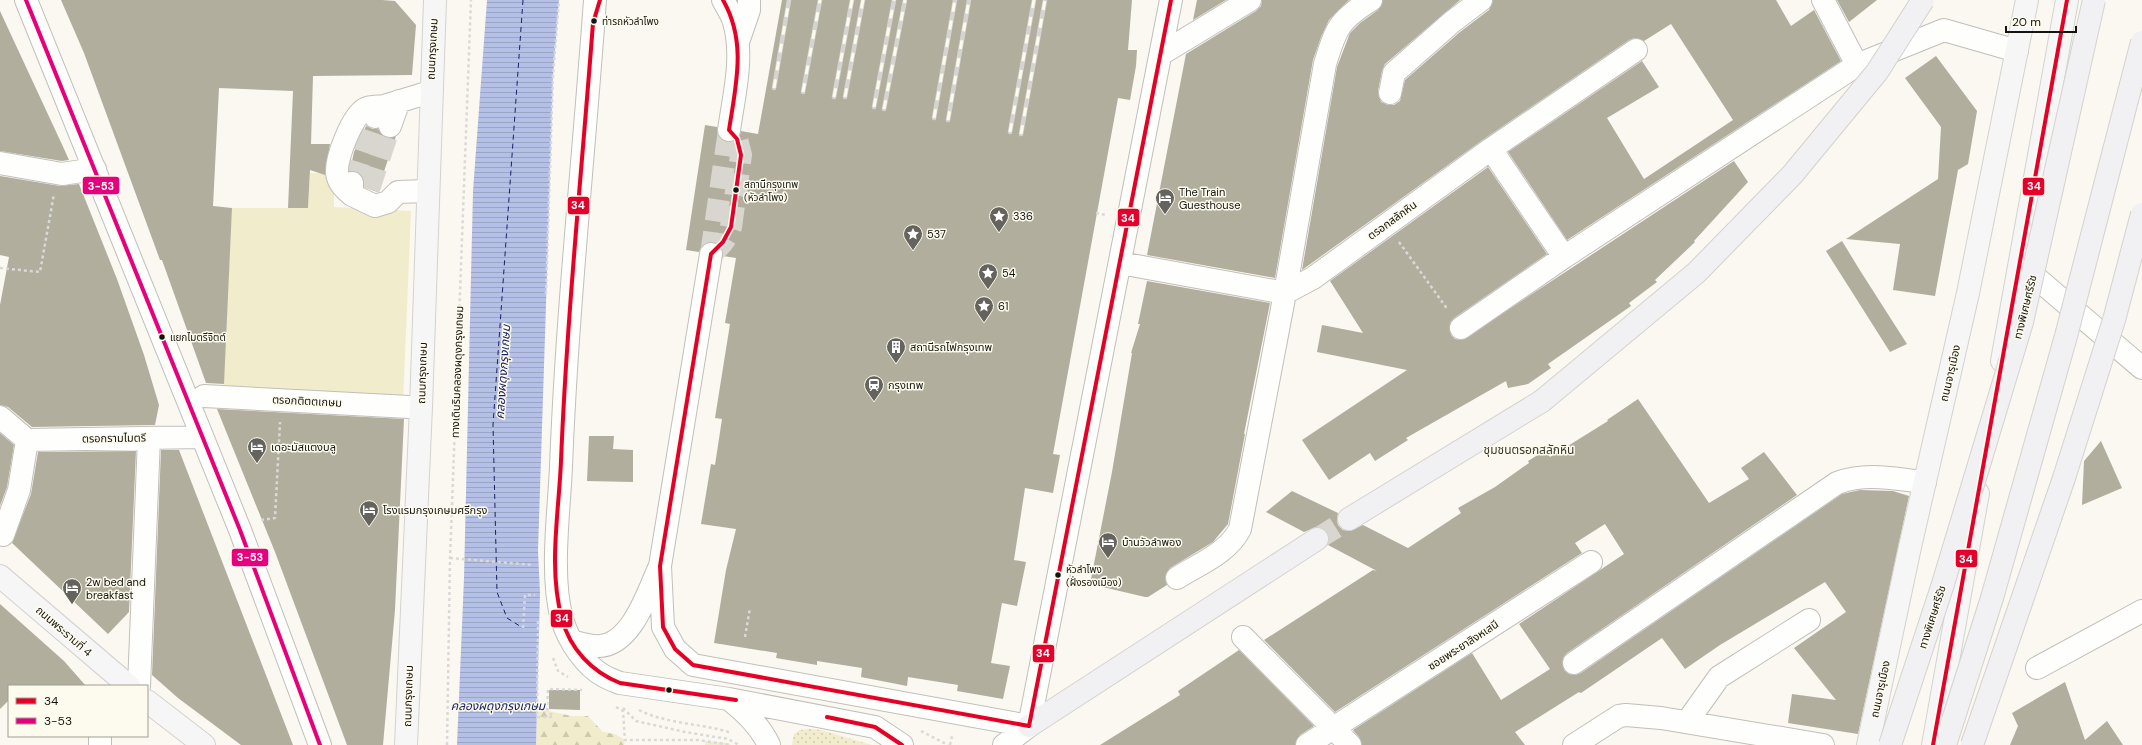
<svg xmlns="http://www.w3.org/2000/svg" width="2142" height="745" font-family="'DM Sans','Noto Sans Thai',sans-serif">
	<defs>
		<pattern id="forest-firs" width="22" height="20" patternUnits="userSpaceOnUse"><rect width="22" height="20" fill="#f1eccc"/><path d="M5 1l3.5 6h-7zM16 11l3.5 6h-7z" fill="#cecaae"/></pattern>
		<pattern id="garden-dots" width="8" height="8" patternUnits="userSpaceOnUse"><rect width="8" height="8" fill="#f1eccc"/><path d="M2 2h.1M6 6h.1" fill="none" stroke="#cecaae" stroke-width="1.8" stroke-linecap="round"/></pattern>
		<pattern id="water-rules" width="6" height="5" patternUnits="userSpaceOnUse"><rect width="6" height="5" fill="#b5c0e6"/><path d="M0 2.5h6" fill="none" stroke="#9ba4c4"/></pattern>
	</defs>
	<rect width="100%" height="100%" fill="#faf8f0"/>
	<path fill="#f1eccc" d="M310,173L334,174V207L411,211L403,403L223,390L232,208H308Z
		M705,741L728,743L731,745H705Z"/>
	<path fill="url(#forest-firs)" d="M543,710L572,716H588L603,732L615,734L625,740L624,745H536L537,713Z"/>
	<path fill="url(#garden-dots)" d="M809,729L821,730L872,745H792L794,734L800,730Z"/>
	<path fill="url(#water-rules)" d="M487,0H559L553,76L546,305L538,551L540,593L536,745H457L464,578L473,191Z"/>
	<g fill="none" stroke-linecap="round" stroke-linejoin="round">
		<path stroke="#182163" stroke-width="1" stroke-dasharray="5 4" stroke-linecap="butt" d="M523,0L493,425L497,592L507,618L523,628"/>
	</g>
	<path fill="#b1ae9e" d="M61,0H382L395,1L416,25L412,75L313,76L311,144H330L325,175L310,170L308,208H288L293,91L219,88L213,206L232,208L224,384L206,383L162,260H160L84,53Z
		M782,0H1132L1128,50H1137L1136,66L1130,100L1118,98L1053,454L1060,455L1053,493L1025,488L1014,560L1026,562L1017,606L1002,603L991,663L1010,666L1003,699L957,691L958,685L908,677L907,686L861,677L862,668L817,661V665L776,658L777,653L714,643L726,570L736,529L701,524L711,464L715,465L722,419L715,418L730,324L725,323L736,258L723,256L719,245L713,242L702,246L699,252L686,250L705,125L717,127L718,135L727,142L734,141L739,138L741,131L758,134Z
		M1197,0H1226L1193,20Z
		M1262,0H1349L1329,20L1321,37L1313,60L1275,278L1147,255L1186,54L1256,11L1261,6Z
		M1383,0H1460L1385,64L1382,71L1378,91L1381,102L1388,105H1394L1400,101L1405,80L1460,32L1489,10L1493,0H1776L1791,26L1814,10L1841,61L1567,240L1508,152L1642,61L1659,87L1607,118L1644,179L1733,120L1671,24L1644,41L1635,38L1629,40L1484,139L1302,270L1337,67L1350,33L1360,23L1378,10Z
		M1837,0H1877L1849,22Z
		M0,11L65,151L69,160L62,161L0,151Z
		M1936,56L1977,111L1968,164L1958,170L1935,296L1893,290L1900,244L1846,239L1938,179L1941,127L1905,78Z
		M366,126L373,129H378L385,138L396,136L377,192L364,187L363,177L359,172L350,171L354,152Z
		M1734,161L1748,182L1694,241L1695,242L1655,280L1657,282L1629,303L1631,306L1548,364L1551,368L1528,384L1508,388L1506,381L1406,438L1408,440L1375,461L1370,453L1329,480L1302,440L1407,370L1317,352L1322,325L1363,333L1330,281L1488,167L1547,254L1454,318L1450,323L1451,335L1455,339L1462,340Z
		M0,176L60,186L79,184L117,279L144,355L159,405L155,425L32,427L8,407L0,405V305L9,257L0,255Z
		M1842,241L1861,272L1907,344L1890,352L1826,251Z
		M1147,281L1270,303L1244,434H1245L1228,524L1213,542L1170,568L1165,578L1167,585L1148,597H1145L1090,584L1112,472L1132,353H1131L1140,324H1138Z
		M1638,399L1709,503L1749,479L1741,468L1764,452L1797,495L1567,653L1563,658L1564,670L1569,674L1575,675L1581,673L1842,494L1860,490L1893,491L1909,496L1858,734L1788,723L1792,694L1836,700L1794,648L1846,612L1825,582L1720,645L1685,669L1662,638L1581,693L1579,692L1515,732L1525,745H1362L1359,737L1353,730L1472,653L1501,700L1550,669L1519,624L1624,554L1605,524L1575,543L1582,553L1335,712L1264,640L1373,570L1377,571L1328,545L1329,538L1323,528L1316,527L1304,532L1266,512L1292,491L1338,513L1337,520L1338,525L1343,530L1350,531L1363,525L1408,548L1461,513L1458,508L1495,487L1529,463L1528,461L1546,450L1550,457L1608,421L1607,420Z
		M217,409L404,419L395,610L383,745H347L275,552Z
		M0,433L14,445L7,487L0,506Z
		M589,436H614L613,449L633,450V482L587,481Z
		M2101,441L2122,488L2082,505L2084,461Z
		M161,450H179L293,745H241L178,698L152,675Z
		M136,451L129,612L108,634L12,543L31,494L38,452Z
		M0,604L64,661L86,686H9V700L0,709Z
		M1239,650L1314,726L1300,735L1295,745H1100L1180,695L1178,691Z
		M2065,682L2085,740L2107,721L2123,745H2010L2018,726L2012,713Z
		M549,690H580V710L549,709Z"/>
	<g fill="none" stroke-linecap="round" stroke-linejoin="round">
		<path stroke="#d8d6ce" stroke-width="22" stroke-dasharray="22 11" stroke-linecap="butt" d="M352,183L373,120
			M369,189L390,126
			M711,254C721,246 727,239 731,227L741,155L737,139L729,130
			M711,254L729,130"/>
		<path stroke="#d8d6ce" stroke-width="22" stroke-dasharray="22 11" stroke-linecap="butt" d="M1317,539L1349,519"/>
		<defs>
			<path id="minor" d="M26,0L240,530L320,745
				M595,0C584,155 567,311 561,467C559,513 550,575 562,619C568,640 585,666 604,676C609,679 615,681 620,683L729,699L875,727L902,745
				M723,0C727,7 732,15 734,22C744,57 734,95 729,130
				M1823,0L1857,65
				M738,42L749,10V0
				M1161,54L1250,0
				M1390,93L1394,73L1452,22L1481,0
				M375,117L384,106L430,92
				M390,126L399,101
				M1491,149L1564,257
				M0,163L62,174L95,169
				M352,183V195L375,206L388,202L398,192L427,191
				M352,195C345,189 338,183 337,173C336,158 352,116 365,109C370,106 378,107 384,106
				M711,254L660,566L663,627L675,649L693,665L1029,726
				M1120,263L1285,293L1313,278L1491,149L1636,50
				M2020,264L2142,368
				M1461,328L1564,257L1857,65L1944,30L2017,51
				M204,396L409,407
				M0,417L27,440
				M3,535L19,490L27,440L202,437
				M1177,578C1199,564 1228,553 1240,529L1285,293L1325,64C1336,28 1339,20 1371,0
				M1243,637L1350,745
				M572,642C581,643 591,647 600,646C632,644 648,592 659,568
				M1574,663L1837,483C1866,472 1895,479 1925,482
				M2037,668L2142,611
				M139,686L149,438
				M730,700C746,713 760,726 769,745
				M1687,722L1719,677L1809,620
				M100,736V745
				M1004,745L1029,726L1171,0
				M1307,745L1591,562
				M1574,745L1619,716L1626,715L1661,718L1823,745"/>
			<path id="major" d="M2002,361L2067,0
				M0,576L129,686
				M147,701L204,745
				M406,745L421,407L435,0
				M1868,745L1910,547L1968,293L2027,0
				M1933,745L1978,493"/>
			<path id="highway" d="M1349,519L1542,401
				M1029,726L1317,539"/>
		</defs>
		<use href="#minor" stroke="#c1bfba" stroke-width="24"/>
		<use href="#major" stroke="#d3d2ce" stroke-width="24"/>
		<use href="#highway" stroke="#d3d2ce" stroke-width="24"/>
		<path stroke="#dad9d7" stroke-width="2.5" stroke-dasharray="3 3" stroke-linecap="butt" d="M1096,213L1106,215
			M1399,242L1448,310
			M0,268L40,272L54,194
			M546,294L553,76L559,0
			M261,520L275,518L280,422
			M450,558L533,565
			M538,621L537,717H553L547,709L548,689L582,690
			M523,628L525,595H535
			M745,637L750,608
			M553,658L558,671L568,677
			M616,707L623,711L625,740H698L731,745
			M623,708L636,721L685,732L728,739L739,745
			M639,710C666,724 701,723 732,733
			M921,731L948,745
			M447,745L450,558L471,0
			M950,745L952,736"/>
		<use href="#minor" stroke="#fefefd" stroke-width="22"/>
		<use href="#major" stroke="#f6f6f7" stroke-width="22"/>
		<use href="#highway" stroke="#f1f1f4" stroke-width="22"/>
		<defs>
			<path id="rail" d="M774,88L789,0
				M803,92L820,0
				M834,97L852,0
				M845,97L863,0
				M874,107L894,0
				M884,109L905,0
				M934,118L955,0
				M948,120L969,0
				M1010,132L1034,0
				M1021,134L1045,0"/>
		</defs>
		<use href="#rail" stroke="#d5d4d1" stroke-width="4.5"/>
		<use href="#rail" stroke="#fdfbed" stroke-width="3" stroke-dasharray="9" stroke-linecap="butt"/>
		<defs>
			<path id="highway-bridge" d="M1542,401L1696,273L1792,175L1877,72L1923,0
				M1890,745L1943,584L2022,322L2094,0
				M1945,745L1992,598L2066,336L2142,42
				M1972,745L2064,478L2114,320L2142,214"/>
		</defs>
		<use href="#highway-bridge" stroke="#d3d2ce" stroke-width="24" stroke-linecap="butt"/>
		<use href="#highway-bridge" stroke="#f1f1f4" stroke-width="22"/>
		<defs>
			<path id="bus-1" d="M600,0L593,23C582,169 567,314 561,461C559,512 548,568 562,619C570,649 592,672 620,683L736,700
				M723,0C747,42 736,84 729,130L737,139L741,155L731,227L723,242L711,254L660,566L663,627L675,649L693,665L1029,726L1171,0
				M827,717L875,727L902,745
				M1933,745L2067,0"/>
			<path id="bus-2" d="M26,0L240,530L320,745"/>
		</defs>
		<use href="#bus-1" stroke="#fdfbed" stroke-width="7"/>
		<use href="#bus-2" stroke="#fdfbed" stroke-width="7"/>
		<use href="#bus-1" stroke="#e4002b" stroke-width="4"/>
		<use href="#bus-2" stroke="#e5007d" stroke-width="4"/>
	</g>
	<defs>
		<symbol id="hotel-pin" viewBox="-11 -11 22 30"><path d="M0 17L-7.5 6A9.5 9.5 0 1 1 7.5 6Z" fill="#64635e" stroke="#fdfbed"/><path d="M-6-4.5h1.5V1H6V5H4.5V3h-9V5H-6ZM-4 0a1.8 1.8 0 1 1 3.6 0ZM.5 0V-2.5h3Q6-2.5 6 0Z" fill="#fff"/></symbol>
		<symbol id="sight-pin" viewBox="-11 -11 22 30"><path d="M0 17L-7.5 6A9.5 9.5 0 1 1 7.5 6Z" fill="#64635e" stroke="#fdfbed"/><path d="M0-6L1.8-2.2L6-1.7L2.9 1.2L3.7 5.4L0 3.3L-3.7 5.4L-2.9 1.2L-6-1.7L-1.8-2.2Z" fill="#fff"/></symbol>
		<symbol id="building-pin" viewBox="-11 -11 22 30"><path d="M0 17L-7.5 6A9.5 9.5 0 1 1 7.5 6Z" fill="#64635e" stroke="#fdfbed"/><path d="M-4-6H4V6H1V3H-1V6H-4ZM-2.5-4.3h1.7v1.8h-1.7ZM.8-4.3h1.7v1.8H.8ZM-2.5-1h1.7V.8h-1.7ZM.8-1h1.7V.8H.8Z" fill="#fff"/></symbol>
		<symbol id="station-pin" viewBox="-11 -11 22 30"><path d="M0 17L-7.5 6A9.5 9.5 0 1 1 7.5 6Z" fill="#64635e" stroke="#fdfbed"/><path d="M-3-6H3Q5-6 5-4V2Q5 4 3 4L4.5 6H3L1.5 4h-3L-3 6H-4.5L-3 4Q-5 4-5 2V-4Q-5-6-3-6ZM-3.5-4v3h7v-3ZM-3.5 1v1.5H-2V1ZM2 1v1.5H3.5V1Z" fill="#fff"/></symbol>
	</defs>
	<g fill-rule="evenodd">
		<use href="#hotel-pin" x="1154" y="187" width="22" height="30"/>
		<use href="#sight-pin" x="988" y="205" width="22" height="30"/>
		<use href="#sight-pin" x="902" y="223" width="22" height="30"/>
		<use href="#sight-pin" x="977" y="262" width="22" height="30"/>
		<use href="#sight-pin" x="973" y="295" width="22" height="30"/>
		<use href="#building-pin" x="885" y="336" width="22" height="30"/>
		<use href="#station-pin" x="863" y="374" width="22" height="30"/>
		<use href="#hotel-pin" x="246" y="436" width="22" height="30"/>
		<use href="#hotel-pin" x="358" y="499" width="22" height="30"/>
		<use href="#hotel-pin" x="1097" y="531" width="22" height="30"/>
		<use href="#hotel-pin" x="61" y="577" width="22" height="30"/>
	</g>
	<g fill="#14130f" stroke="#fdfbed" stroke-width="1.5">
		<circle cx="594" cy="21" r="3.5"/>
		<circle cx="736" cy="190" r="3.5"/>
		<circle cx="162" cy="337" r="3.5"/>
		<circle cx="1058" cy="575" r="3.5"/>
		<circle cx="669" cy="690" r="3.5"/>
	</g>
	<g text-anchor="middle" stroke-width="3" stroke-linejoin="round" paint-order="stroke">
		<g font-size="10" fill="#14130f" stroke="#fdfbed" text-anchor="start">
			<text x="602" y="25">ท่ารถหัวลำโพง</text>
			<text x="744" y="188">สถานีกรุงเทพ<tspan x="744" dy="13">(หัวลำโพง)</tspan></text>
			<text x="170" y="341">แยกไมตรีจิตต์</text>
			<text x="1066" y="573">หัวลำโพง<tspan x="1066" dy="13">(ฝั่งรองเมือง)</tspan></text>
		</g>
		<g font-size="11" fill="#14130f" stroke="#fdfbed">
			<text transform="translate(432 49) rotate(-87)" y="4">ถนนกรุงเกษม</text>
			<text transform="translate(1392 220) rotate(-36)" y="4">ตรอกสลักหิน</text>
			<text transform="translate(2025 307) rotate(-76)" y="4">ทางพิเศษศรีรัช</text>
			<text transform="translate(457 372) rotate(-88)" y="4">ทางเดินริมคลองผดุงกรุงเกษม</text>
			<text transform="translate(422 373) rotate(-88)" y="4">ถนนกรุงเกษม</text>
			<text transform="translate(1950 373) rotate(-77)" y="4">ถนนจารุเมือง</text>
			<text transform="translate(307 401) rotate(3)" y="4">ตรอกติตตเกษม</text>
			<text transform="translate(114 438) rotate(-1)" y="4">ตรอกรามไมตรี</text>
			<text transform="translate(1932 617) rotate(-72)" y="4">ทางพิเศษศรีรัช</text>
			<text transform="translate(64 631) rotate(41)" y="4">ถนนพระรามที่ 4</text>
			<text transform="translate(1463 645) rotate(-33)" y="4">ซอยพระยาสิงหเสนี</text>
			<text transform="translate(1880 689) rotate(-78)" y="4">ถนนจารุเมือง</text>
			<text transform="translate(408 696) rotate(-88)" y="4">ถนนกรุงเกษม</text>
		</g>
		<g font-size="11" fill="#14130f" stroke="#fdfbed" text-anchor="start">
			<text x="1179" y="196">The Train<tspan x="1179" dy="13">Guesthouse</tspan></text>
			<text x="1013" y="220">336</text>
			<text x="927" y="238">537</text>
			<text x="1002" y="277">54</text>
			<text x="998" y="310">61</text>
			<text x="910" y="351">สถานีรถไฟกรุงเทพ</text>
			<text x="888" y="389">กรุงเทพ</text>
			<text x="271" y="451">เดอะมัสแตงบลู</text>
			<text x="383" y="514">โรงแรมกรุงเกษมศรีกรุง</text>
			<text x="1122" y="546">บ้านวัวลำพอง</text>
			<text x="86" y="586">2w bed and<tspan x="86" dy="13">breakfast</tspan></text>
		</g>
		<g font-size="12" font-style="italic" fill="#182163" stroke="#fdfbed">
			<text transform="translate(503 372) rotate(-86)" y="4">คลองผดุงกรุงเกษม</text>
			<text x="498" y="710">คลองผดุงกรุงเกษม</text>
		</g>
		<g font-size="12" fill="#39382d" stroke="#fdfbed">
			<text x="1529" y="454">ชุมชนตรอกสลักหิน</text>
		</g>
	</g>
	<g stroke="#fdfbed" stroke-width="1.5">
		<rect x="82" y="176" width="38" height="19" rx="4" fill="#e5007d"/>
		<rect x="2022" y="177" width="23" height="19" rx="4" fill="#e4002b"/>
		<rect x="567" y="196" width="23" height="19" rx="4" fill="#e4002b"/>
		<rect x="1117" y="208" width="23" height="19" rx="4" fill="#e4002b"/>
		<rect x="231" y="548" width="38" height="19" rx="4" fill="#e5007d"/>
		<rect x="1955" y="549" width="23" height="19" rx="4" fill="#e4002b"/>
		<rect x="550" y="609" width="23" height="19" rx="4" fill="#e4002b"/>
		<rect x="1032" y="644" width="23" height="19" rx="4" fill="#e4002b"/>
	</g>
	<g font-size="11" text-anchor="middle" font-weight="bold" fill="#fff">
		<text x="101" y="190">3-53</text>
		<text x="2034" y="190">34</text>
		<text x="578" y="209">34</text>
		<text x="1128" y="222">34</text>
		<text x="250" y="561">3-53</text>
		<text x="1966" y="563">34</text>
		<text x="562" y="622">34</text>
		<text x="1043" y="657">34</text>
	</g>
	<rect x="8" y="685" width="140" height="52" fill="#fdfbed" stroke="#a09e94"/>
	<rect x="16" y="698" width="20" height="6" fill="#e4002b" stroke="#a09e94"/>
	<text x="44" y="705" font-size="12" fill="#14130f">34</text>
	<rect x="16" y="718" width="20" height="6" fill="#e5007d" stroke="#a09e94"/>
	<text x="44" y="725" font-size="12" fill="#14130f">3-53</text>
	<path d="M2006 26v6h70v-6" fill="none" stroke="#14130f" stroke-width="2"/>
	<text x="2012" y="26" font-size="12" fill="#14130f" stroke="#fdfbed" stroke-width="3" paint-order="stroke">20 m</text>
</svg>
